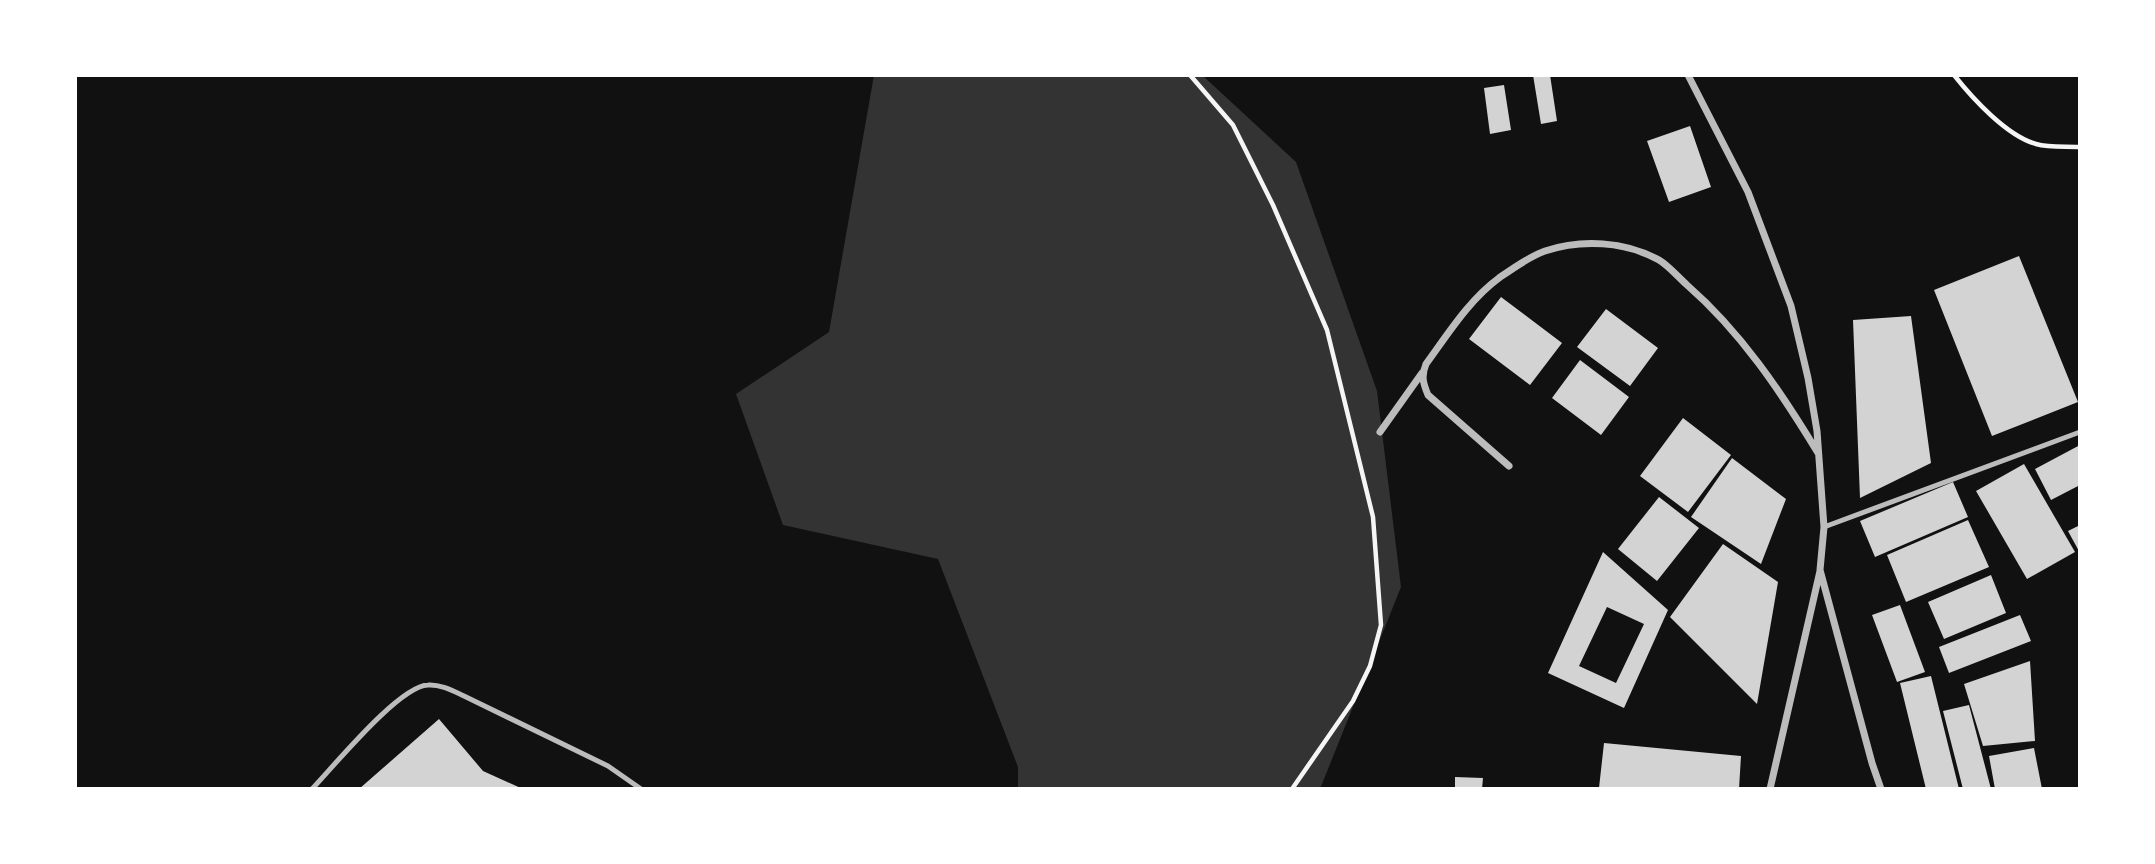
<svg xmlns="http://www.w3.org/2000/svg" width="2155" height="864" font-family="'Open Sans',sans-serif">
	<rect width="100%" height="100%" fill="#111"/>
	<path fill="#333" d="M874,75H1202L1296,162L1377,391L1401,587L1320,789H1018V767L938,559L783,525L736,394L829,332Z"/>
	<path fill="#d3d3d3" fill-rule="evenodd" d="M1533,75H1550L1557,121L1541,124Z
		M1504,85L1511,130L1490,134L1484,88Z
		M1690,126L1711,187L1669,202L1647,141Z
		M2019,256L2078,402L1992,436L1934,290Z
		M1501,297L1562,343L1530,385L1469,339Z
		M1606,309L1658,348L1630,386L1577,347Z
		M1911,316L1931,463L1860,498L1853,320Z
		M1580,360L1629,397L1601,435L1552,398Z
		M1683,418L1731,455L1688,512L1640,476Z
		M2080,445V485L2051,500L2035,469Z
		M1732,458L1786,499L1761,564L1691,517Z
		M2024,464L2075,552L2027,579L1976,491Z
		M1953,482L1968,517L1875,557L1860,521Z
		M1659,497L1699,528L1657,581L1618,549Z
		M1968,520L1989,567L1906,602L1887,555Z
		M2080,525V553L2068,531Z
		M1723,544L1778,582L1757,704L1670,617Z
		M1603,552L1668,610L1624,708L1548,673ZM1607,607L1644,624L1616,683L1579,666Z
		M1991,575L2006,613L1944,639L1928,602Z
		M1900,605L1925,672L1897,682L1872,615Z
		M2020,615L2031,641L1949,673L1939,647Z
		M2030,661L2035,741L1983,746L1964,684Z
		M1931,676L1959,789H1926L1900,683Z
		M1969,705L1991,789H1963L1943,711Z
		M439,719L483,771L523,789H359Z
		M1604,743L1741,756L1739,789L1599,788Z
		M2034,748L2042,789H1995L1989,756Z
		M1455,777L1483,778L1482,789H1455Z"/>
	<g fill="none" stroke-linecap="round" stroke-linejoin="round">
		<path stroke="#f5f5f5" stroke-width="4.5" d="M1190,75L1233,125L1273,205L1327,330L1373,517L1381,625L1370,666L1353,701L1292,789
			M1954,75C1973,99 2007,136 2036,144C2050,148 2066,146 2080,147"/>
		<path stroke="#bcbcbc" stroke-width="5" d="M1824,527L2080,432
			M312,789C334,766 399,686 428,685C440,684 453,691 464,696L608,766L641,789"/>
		<path stroke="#bcbcbc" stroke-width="7" d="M1688,75L1748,192L1791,306L1808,378L1817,431L1824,527L1820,570L1872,763L1881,789
			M1380,432L1422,373
			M1509,466L1428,395C1423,383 1421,376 1426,364C1448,334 1469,300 1499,278C1512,269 1530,256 1545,251C1581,239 1625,241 1659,260C1669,266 1678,277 1687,285C1741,332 1781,392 1818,453
			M1770,789L1820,571"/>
	</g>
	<rect width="2155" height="864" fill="none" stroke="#ffffff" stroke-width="154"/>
</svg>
